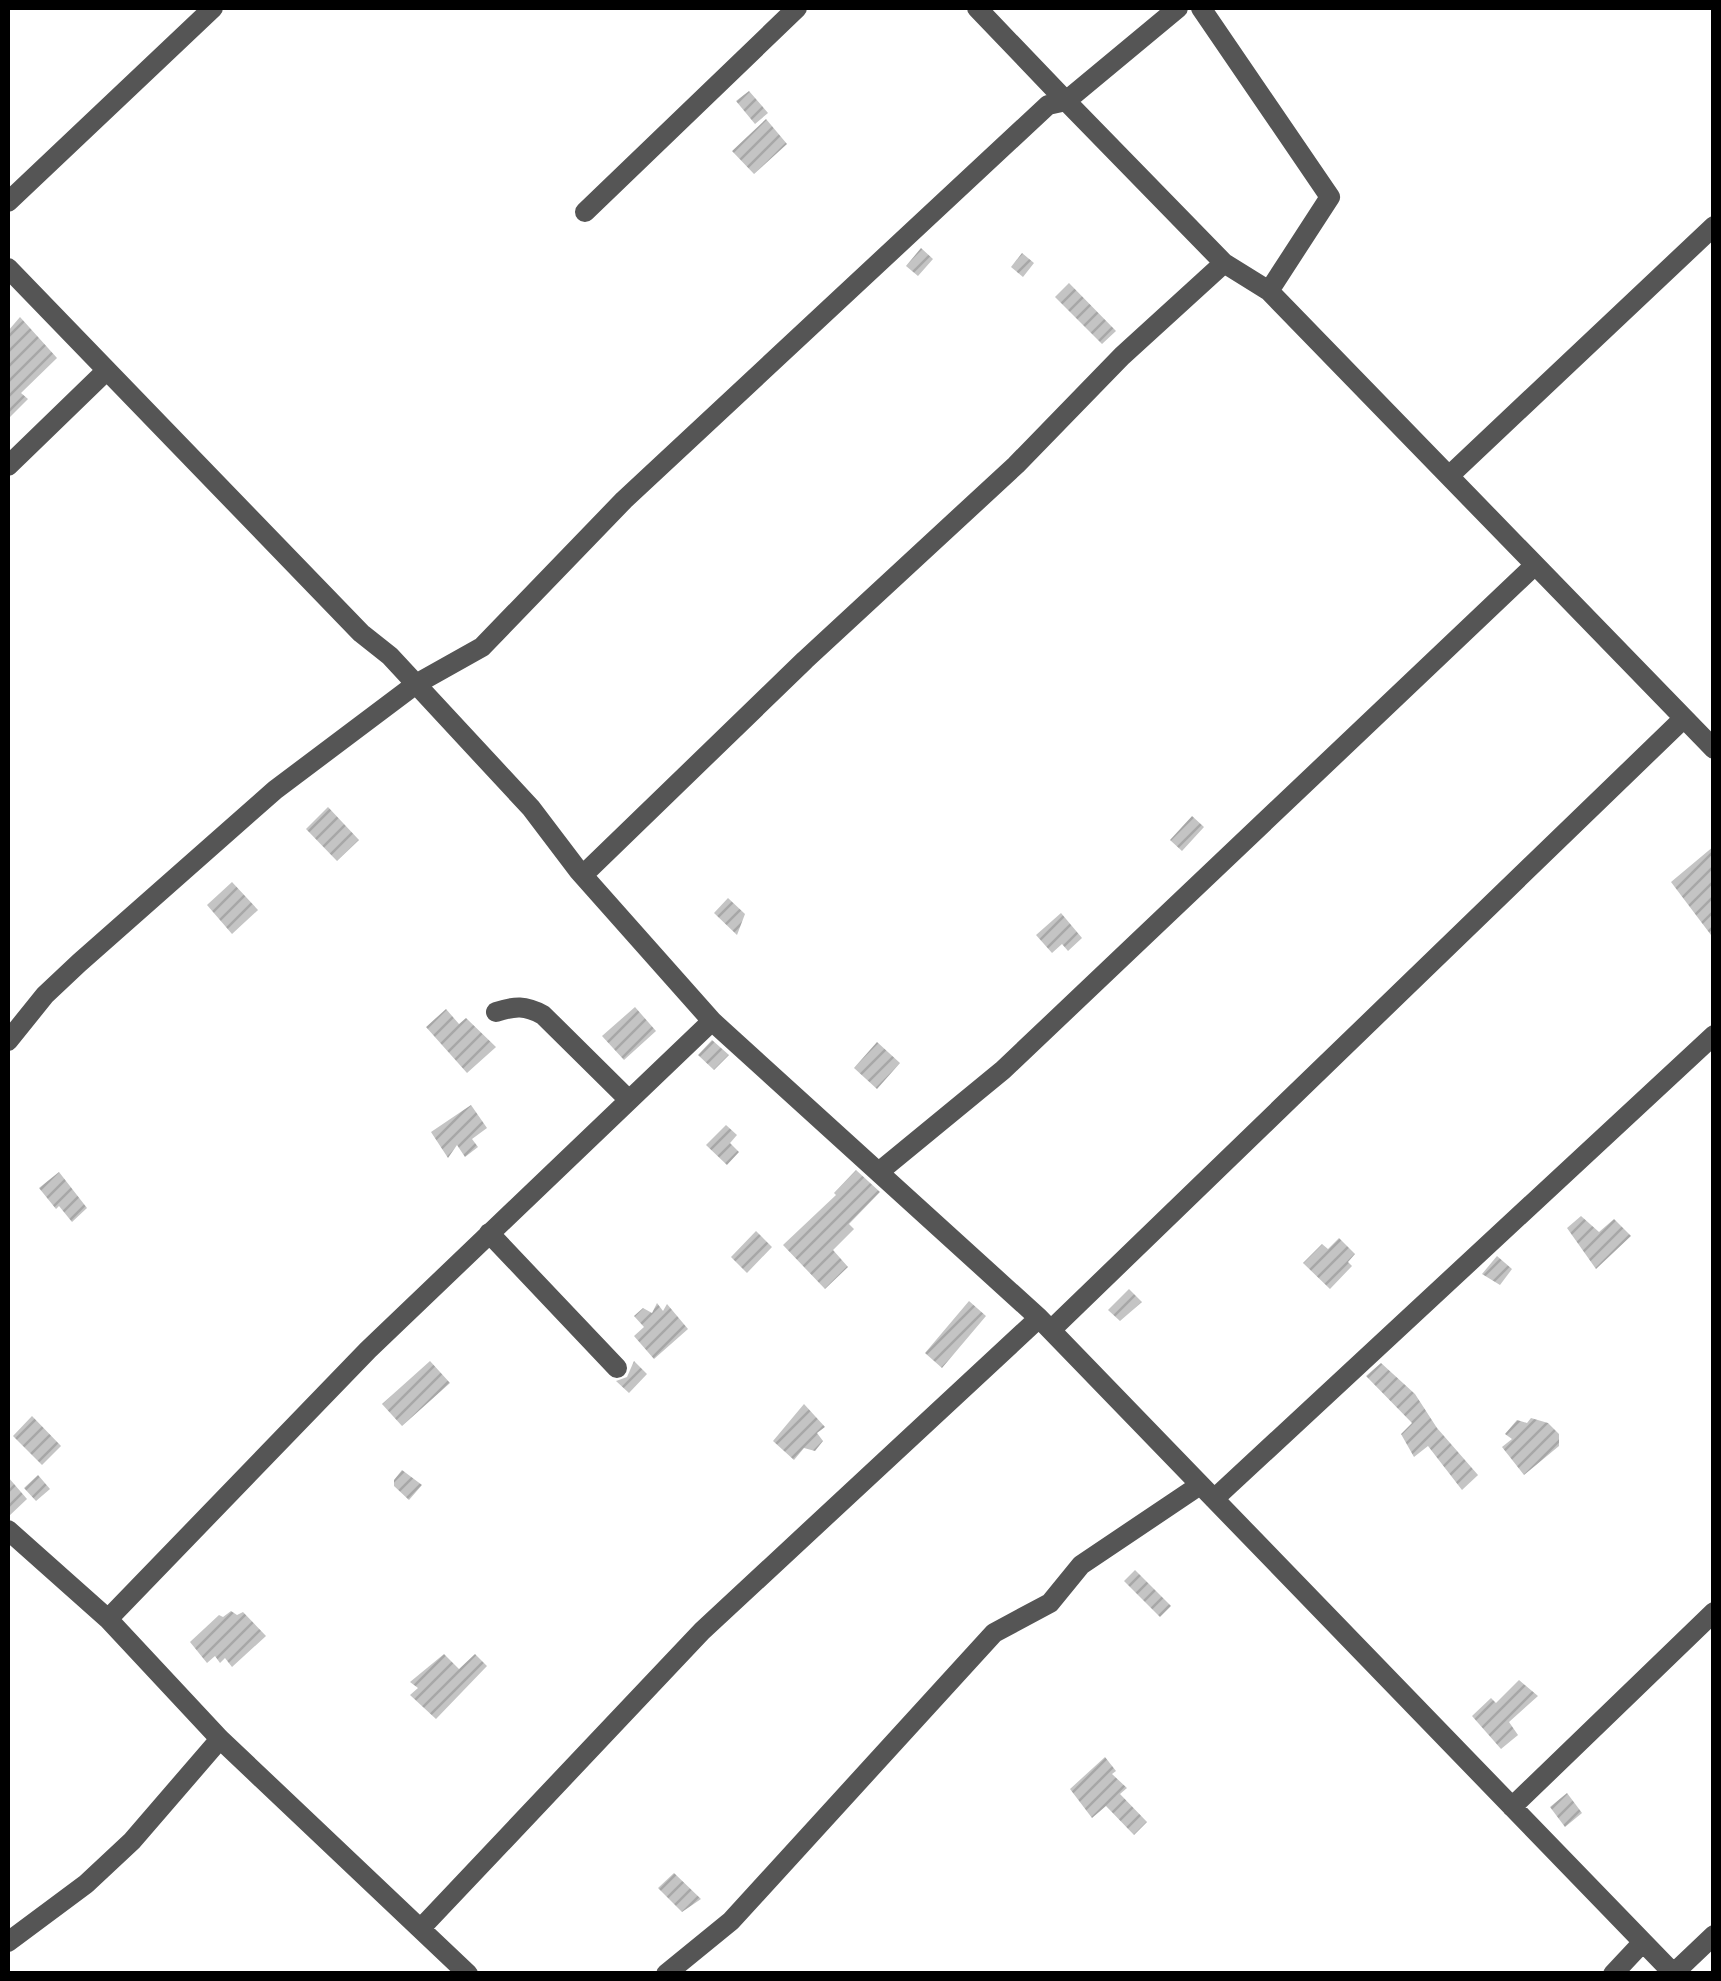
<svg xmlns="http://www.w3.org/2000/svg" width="1721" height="1981" font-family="'Noto Sans',sans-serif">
	<defs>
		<pattern id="building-hatch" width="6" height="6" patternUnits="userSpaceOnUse" patternTransform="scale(2.5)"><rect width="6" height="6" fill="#c4c4c4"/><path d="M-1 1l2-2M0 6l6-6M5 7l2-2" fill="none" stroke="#a7a7a7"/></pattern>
	</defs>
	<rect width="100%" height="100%" fill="#fff"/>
	<path fill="url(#building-hatch)" d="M749,91L768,113L755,124L736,101Z
		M766,119L787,144L754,174L732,151Z
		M921,248L933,259L918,276L906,266Z
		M1022,253L1034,263L1023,277L1011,267Z
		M1069,283L1116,331L1102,344L1055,297Z
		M20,317L57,358L21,393L28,399L8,419V331Z
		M328,807L359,840L337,861L306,829Z
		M1192,816L1204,827L1182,851L1170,840Z
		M1714,846V939L1671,882Z
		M232,882L258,910L232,934L207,905Z
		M728,898L745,914L737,935L714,913Z
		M1061,913L1082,938L1068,951L1062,944L1052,953L1036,935Z
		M635,1007L656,1031L624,1060L602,1036Z
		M446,1009L459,1024L466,1018L496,1047L467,1073L426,1027Z
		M712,1040L729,1055L714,1070L698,1055Z
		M877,1042L900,1063L877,1089L854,1068Z
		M471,1105L487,1128L472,1139L478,1147L465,1157L457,1145L448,1158L431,1132Z
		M726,1125L737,1135L730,1143L739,1152L727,1165L706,1145Z
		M856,1170L880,1192L849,1224L854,1229L833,1250L848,1267L825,1289L783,1245L836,1195L834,1193Z
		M59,1172L87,1208L72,1222L59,1206L56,1209L39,1188Z
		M1581,1216L1599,1232L1614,1219L1631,1236L1596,1269L1567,1228Z
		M756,1231L772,1247L747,1273L731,1257Z
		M1339,1238L1355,1254L1348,1262L1352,1266L1330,1289L1303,1263L1322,1244L1328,1249Z
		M1497,1256L1512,1269L1500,1285L1482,1274Z
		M1129,1289L1142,1302L1120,1321L1108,1310Z
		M969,1301L986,1316L942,1368L925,1353Z
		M657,1303L663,1311L667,1304L688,1329L654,1359L634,1336L644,1327L634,1316L643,1308L652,1313Z
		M430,1361L450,1383L402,1426L382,1404Z
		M634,1361L647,1374L629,1393L616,1381L627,1377Z
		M1381,1363L1415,1394L1437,1428L1478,1475L1462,1490L1428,1446L1414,1457L1401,1434L1412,1423L1366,1376Z
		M804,1404L825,1427L817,1433L823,1441L815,1451L804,1448L794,1460L773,1441Z
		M32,1416L61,1446L42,1465L13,1436Z
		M1531,1418L1548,1423L1559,1434V1446L1524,1475L1502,1447L1512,1439L1505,1434L1517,1420L1527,1423Z
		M402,1470L422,1485L409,1500L394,1486V1480Z
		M38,1475L50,1489L36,1501L24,1488Z
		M8,1477L27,1499L8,1517Z
		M1135,1570L1171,1606L1160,1617L1124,1581Z
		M231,1611L237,1615L243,1612L266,1636L232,1667L225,1658L220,1663L215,1656L207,1663L190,1642L219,1615L223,1617Z
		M444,1654L459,1669L475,1654L487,1666L436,1719L410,1695L418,1688L410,1682Z
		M1519,1680L1538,1696L1509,1722L1518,1735L1501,1749L1472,1716L1491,1698L1496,1703Z
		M1105,1757L1116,1771L1112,1774L1127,1788L1120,1794L1147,1822L1134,1835L1106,1806L1092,1818L1070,1789Z
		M1567,1793L1582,1813L1565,1827L1550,1807Z
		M674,1873L701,1899L682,1912L658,1888Z"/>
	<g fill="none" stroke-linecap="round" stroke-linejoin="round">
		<path stroke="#555" stroke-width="20" d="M977,8L1066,101L1178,8
			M1201,8L1330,197L1269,291
			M8,202L213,8
			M585,212L797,8
			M8,268L361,633L390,656L531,808L578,870L712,1021L1039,1318L1674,1974
			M8,466L106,371
			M1449,476L1714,226
			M583,875L805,660L1016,465L1122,356L1224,263
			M496,1012C515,1006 525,1005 543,1015L629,1100
			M8,1041L45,995L79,963L275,790L416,684L482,647L624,500L1048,105L1066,101L1224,263L1269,291L1714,749
			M880,1171L1003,1070L1535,565
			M489,1233L617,1368
			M1051,1330L1684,718
			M1214,1499L1714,1035
			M8,1530L108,1619L220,1739L468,1974
			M108,1619L368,1350L712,1021
			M1512,1807L1714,1612
			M422,1927L702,1631L1039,1318
			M8,1942L86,1884L132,1841L220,1739
			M1674,1973L1714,1935
			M666,1974L731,1921L994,1633L1050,1603L1081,1565L1200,1485
			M1613,1974L1643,1942"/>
	</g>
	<rect width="1721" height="1981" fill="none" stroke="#000000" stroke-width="20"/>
</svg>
